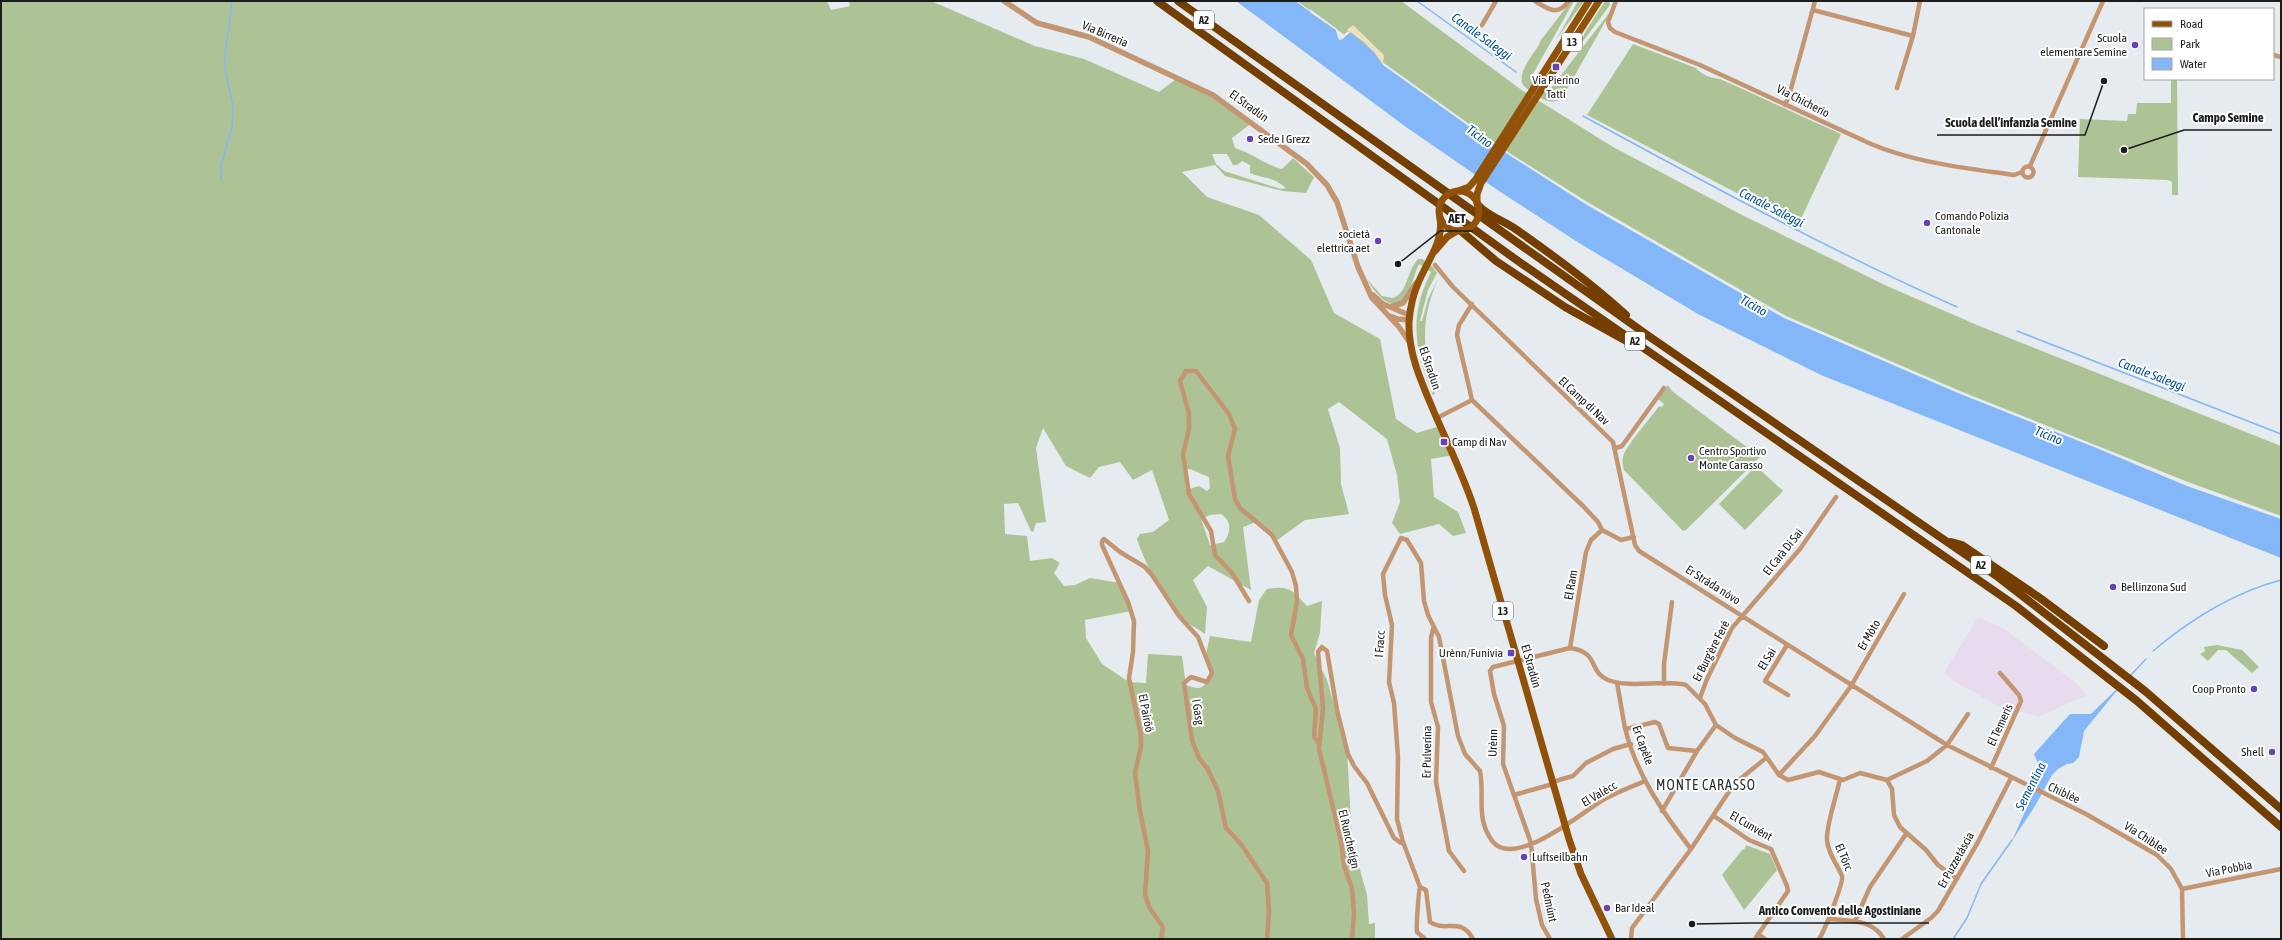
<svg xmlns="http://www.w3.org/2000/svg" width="2282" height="940" font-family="'Asap Condensed',sans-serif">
	<rect width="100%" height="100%" fill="#e5ebef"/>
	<path fill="#e9dbee" d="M1978,617L2004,629L2076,683L2087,695L2038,717L2018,711L2015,716L1954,681L1944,673Z"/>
	<path fill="#aec395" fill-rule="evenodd" d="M1,1H827L831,10L850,6L849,1H931L1035,46L1084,59L1159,92L1176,79L1207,92L1253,122L1232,138L1235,148C1252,153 1265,165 1282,169L1293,158L1314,177L1306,193L1283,191L1225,176L1215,165L1182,172L1207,197L1259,215L1311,260L1334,313L1380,339L1396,419L1417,433L1440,426L1454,455L1431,459L1434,497L1458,512L1466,533L1453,536L1439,524L1400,534L1392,523L1400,502L1397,475L1387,439L1339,402L1328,409L1340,448L1341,484L1349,514L1305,520L1276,541L1256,522L1243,527L1251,590L1208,566L1193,580L1207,607L1205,634C1197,628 1186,623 1179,616C1165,602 1143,559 1137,539L1140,534L1153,532L1169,520L1152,470L1133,480L1120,462L1099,467L1090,478L1066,466L1043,428L1036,448L1046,522L1036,523L1033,532L1031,531L1018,503L1004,504L1005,534L1027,536L1030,561L1052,558L1060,563L1054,573L1064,586L1075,585L1090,578L1120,583L1131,611L1085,620L1086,638L1102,664L1129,682L1146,683L1148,654L1182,656L1186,685C1203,691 1202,688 1212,675L1206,654L1210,636L1251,642L1259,600L1267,589C1290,585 1292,590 1307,606L1322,601L1320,633L1314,653L1327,680L1347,749L1352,841L1367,895L1369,924L1375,923V939H1ZM1212,154H1227L1233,165H1237L1242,161L1250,165V173C1266,180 1271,175 1286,188L1281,189L1224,171L1216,164ZM1190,469L1209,477L1210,488L1207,491L1199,486L1186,490L1184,470ZM1221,514C1232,521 1231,532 1224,542L1210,545L1201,519L1210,515Z
		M1297,1H1401L1523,91L1613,147L1742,215L1887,286L1977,325L2281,446V516L2188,482L1960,391L1786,316L1589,203L1511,154Z
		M1571,1H1574L1530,79L1548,92L1613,8L1562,98C1550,108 1533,94 1524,86C1514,73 1537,52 1541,40Z
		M1578,1H1584L1556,40Z
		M1605,1H1609L1610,5L1575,52L1587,29Z
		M1633,44L1696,68C1702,75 1711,78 1720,79C1761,97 1800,116 1841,134L1798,225L1587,115Z
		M2171,79H2177L2178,195H2172V182L2168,180L2078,177L2080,119L2127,121L2128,114H2136L2137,103H2171Z
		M1418,259H1422L1433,267L1437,273L1428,290L1420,321H1422L1428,299L1439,277C1419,322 1423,347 1435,394L1433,395C1415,350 1408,317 1431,272L1419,264C1414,274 1412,287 1406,296C1393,317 1373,291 1367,279L1382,296L1393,298C1408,293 1407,270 1418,259Z
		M1668,385L1672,391L1760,457L1686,530L1683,531L1624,470C1623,466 1622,461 1623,457C1626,445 1651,418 1659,406L1662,407L1664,404L1658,399Z
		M1756,466L1783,491L1745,530L1719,504Z
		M2217,645L2242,650L2259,667L2252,673L2226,650H2218L2208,661L2200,654L2205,651L2204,647Z
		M1746,845L1770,854L1777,870L1744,910L1722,875L1743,849L1744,850Z"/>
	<path fill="#ebe1bc" d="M1353,25L1384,55L1383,65L1364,42L1347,30Z"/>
	<path fill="#83b7f7" d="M1236,1H1295L1336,30L1338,38L1341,40L1350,33L1353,34L1374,52L1383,65L1509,155L1587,205L1784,318L1958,393L2094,447L2187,486L2281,519V558L1821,375L1698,314L1579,243L1499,191L1406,127Z
		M2124,682L2084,731L2079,757L2073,763L2067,764L2058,769L2052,775L2035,806L2012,841L2042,773L2034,754L2070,714H2091Z"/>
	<path fill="#e5ebef" d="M1310,9L1337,29L1340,38L1348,31L1350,33L1339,40L1336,30L1311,13Z"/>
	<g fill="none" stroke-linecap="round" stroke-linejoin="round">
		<path stroke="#83b7f7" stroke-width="1.5" d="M1417,1L1516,72
			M1583,116C1706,183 1829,250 1957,307
			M221,180V166L232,127L233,106L224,64L232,1
			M2017,331L2281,434
			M2153,651C2191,619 2232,593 2281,580
			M2130,676L2146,659
			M1953,939L1967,918L1981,884L2012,840"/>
		<path stroke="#c39570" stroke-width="4.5" d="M1535,1C1549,10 1558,16 1569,1
			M1616,1L1608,22L1610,28L1615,32L1700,65L1871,144C1916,163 1966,168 2014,175L2022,172
			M1813,10L1913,36
			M1482,25L1496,1
			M2273,55L2281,57
			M1897,88L1913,36L1920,1
			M1785,105L1789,96L1815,1
			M2030,166L2103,1
			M2022.5 172a5.5 5.5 0 1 1 11 0a5.5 5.5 0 1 1-11 0Z
			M1435,265L1453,287L1613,442L1635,545L1639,551L1947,745L2086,814L2157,855L2171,869L2182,889L2183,939
			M1472,304L1459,325L1457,335L1472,400
			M1472,400L1584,507L1598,522L1602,530
			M1437,418L1472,400
			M1616,448L1622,446L1664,388
			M1602,530L1621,540L1634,537
			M1249,601L1232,573L1215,555L1211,531L1189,494L1183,454L1189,429V414L1180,381L1186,371H1196L1229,414L1235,429L1228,456L1235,499L1240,508L1272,535L1292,572L1296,586L1297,602L1291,635L1303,659L1307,688L1316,709L1314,737L1319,743
			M1433,629L1431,638V702L1438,727L1436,782L1449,851L1464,871
			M1787,645L1765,681L1788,695
			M1570,648L1586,552L1591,540L1602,530
			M1617,683C1620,698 1622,713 1625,728C1636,774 1663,813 1691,849
			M1664,684V664L1672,602
			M1700,698L1707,679L1732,628L1800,549L1836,497
			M1626,729L1655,722L1659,724L1668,748L1697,751
			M1991,768L2021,701L2019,695L2000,673
			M1779,775L1815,736L1851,686L1904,594
			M1887,780L1892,789L1894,815L1900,827L1926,850L1938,865L1957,879
			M1552,782L1573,776L1586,763L1613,749L1631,744
			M1514,795L1553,784
			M1662,811L1697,751L1716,725
			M1714,816L1749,840L1771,849L1787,886L1788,891L1755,939
			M1403,842L1420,887
			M1420,887L1426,890L1430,922C1445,933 1461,916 1473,939
			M1420,887C1419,888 1416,927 1417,932L1425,939
			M2182,889L2281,869
			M1829,919C1850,921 1872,919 1884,939
			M1855,921L1870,887L1906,834
			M1758,934L1765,939
			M1161,939L1163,927L1149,907L1145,894L1148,851L1140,811L1135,773L1141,746V736L1129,678L1133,652L1134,621L1128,602L1102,545V541L1104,539L1120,552L1145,567L1152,575L1179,616L1198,637L1212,673L1207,682L1191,677L1184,683L1192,740L1199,758L1207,768L1218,791L1226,828L1241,844L1267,883L1269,911L1267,939
			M1352,939L1354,914L1352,888L1344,866L1341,841L1319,749L1323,708L1318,652L1322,647L1327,651L1337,710L1348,754L1354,766L1367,783L1394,838L1401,843L1403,842L1397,819L1398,757L1394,703L1389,682L1392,625L1385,595L1383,574L1401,538L1407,540L1421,563L1424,601L1428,615L1439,637L1458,736L1465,754L1480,771C1485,796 1475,819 1493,842C1515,868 1581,814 1601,801C1614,793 1631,787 1645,781
			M1550,939L1542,925L1536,899L1531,843L1503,764L1504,726L1494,694L1490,671L1493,667L1570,648C1600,652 1588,672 1608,680C1633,689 1661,679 1686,685L1705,704L1716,725L1735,738L1763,752L1779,775L1788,780L1819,772L1843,780L1860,773L1887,780L1927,761L1947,745L1968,714
			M1631,939L1632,928L1691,849L1734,784L1766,758
			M1819,939C1824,932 1844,882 1842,876C1837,864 1828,854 1827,840C1826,825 1837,795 1840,779
			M1902,939L1931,918L1938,911L1978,842L2011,778"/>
		<path stroke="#c39570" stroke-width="5.5" d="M1004,1L1037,23L1089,37L1213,95L1307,164L1327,185L1337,202L1358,267L1372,298L1399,327L1410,343
			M1373,295L1383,304L1409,315
			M1390,307L1403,303L1416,283
			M1390,316L1398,319L1409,320"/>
		<path stroke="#915108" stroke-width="7" d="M1458,191L1469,187L1476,179L1589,1
			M1477,203V194L1481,183L1599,1
			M1440,219C1444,240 1427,262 1419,281C1413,294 1410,308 1409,322C1408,354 1422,383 1434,412C1448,444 1463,475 1474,508L1569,839L1581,874L1612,939
			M1435,251L1447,237L1457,231"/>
		<path stroke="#743e00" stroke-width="8" d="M1157,1L1518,261L2016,606L2137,701L2281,827
			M1178,1L1650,337L1998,577L2145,691L2281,809
			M1478,205C1487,216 1505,221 1517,230C1555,257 1591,283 1626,315
			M1461,231L1496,261L1565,307L1630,343
			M1951,542L1962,545L2040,598L2104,646"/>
		<path stroke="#915108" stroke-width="7" d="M1439 211a20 20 0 1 1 40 0a20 20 0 1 1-40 0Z"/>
	</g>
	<g fill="#6641ba" stroke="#fff" stroke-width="1.5">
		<circle cx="2135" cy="45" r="4"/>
		<rect x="1552" y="63" width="8" height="8" rx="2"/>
		<circle cx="1250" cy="139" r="4"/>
		<circle cx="1927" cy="223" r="4"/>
		<circle cx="1378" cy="241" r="4"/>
		<rect x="1440" y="438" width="8" height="8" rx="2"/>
		<circle cx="1691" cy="458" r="4"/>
		<circle cx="2113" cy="587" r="4"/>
		<rect x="1507" y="649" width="8" height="8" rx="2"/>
		<circle cx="2254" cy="689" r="4"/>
		<circle cx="2272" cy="752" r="4"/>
		<circle cx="1524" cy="857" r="4"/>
		<circle cx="1607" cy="908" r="4"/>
	</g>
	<g text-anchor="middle" stroke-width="4" stroke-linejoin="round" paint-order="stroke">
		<g fill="#fff" stroke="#5f6061" stroke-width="1">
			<rect x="1194" y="11" width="20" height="18" rx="3"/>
			<rect x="1562" y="33" width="20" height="18" rx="3"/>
			<rect x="1625" y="332" width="20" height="18" rx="3"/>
			<rect x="1971" y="556" width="20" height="18" rx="3"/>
			<rect x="1493" y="602" width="20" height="18" rx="3"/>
		</g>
		<g font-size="11" font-weight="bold" fill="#1a1c1d">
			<text x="1204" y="24">A2</text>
			<text x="1572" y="46">13</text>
			<text x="1635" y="345">A2</text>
			<text x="1981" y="569">A2</text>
			<text x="1503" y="615">13</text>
		</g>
		<g font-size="12" fill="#1a1c1d" stroke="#fff">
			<text transform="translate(1105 34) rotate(23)" y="4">Via Birreria</text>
			<text transform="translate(1803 101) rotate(27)" y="4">Via Chicherio</text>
			<text transform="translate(1249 106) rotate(36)" y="4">El Stradún</text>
			<text transform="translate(1430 368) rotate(71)" y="4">El Stradun</text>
			<text transform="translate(1584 401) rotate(43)" y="4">El Camp di Nav</text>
			<text transform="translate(1783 552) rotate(-51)" y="4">El Carà Di Sai</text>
			<text transform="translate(1571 585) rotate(-80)" y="4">El Ram</text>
			<text transform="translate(1713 585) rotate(32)" y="4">Er Stráda nòvo</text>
			<text transform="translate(1869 635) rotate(-60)" y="4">Er Mòto</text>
			<text transform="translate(1380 644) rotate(-86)" y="4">I Fracc</text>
			<text transform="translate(1711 651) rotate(-63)" y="4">Er Burg'ère Ferè</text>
			<text transform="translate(1767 659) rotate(-58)" y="4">El Sai</text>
			<text transform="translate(1531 666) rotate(74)" y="4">El Stradún</text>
			<text transform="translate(1198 712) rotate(81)" y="4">I Gasg</text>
			<text transform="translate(1146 713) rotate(79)" y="4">El Pairöö</text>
			<text transform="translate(2000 725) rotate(-65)" y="4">El Temerís</text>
			<text transform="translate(1493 743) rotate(-88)" y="4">Urènn</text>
			<text transform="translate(1643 745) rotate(70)" y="4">Er Capèle</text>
			<text transform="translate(1427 752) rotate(-89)" y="4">Er Pulverína</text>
			<text transform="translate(2064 793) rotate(25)" y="4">Chiblèe</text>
			<text transform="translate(1599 794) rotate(-30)" y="4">El Valècc</text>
			<text transform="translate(1751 826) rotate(30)" y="4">El Cunvént</text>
			<text transform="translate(2146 838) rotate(33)" y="4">Via Chiblee</text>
			<text transform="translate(1349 839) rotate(77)" y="4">El Runchetígn</text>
			<text transform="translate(1844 857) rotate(67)" y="4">El Törc</text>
			<text transform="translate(1956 860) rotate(-61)" y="4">Er Puzzetáscia</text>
			<text transform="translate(2229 869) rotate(-11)" y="4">Via Pobbia</text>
			<text transform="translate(1549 902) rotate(78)" y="4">Pedmúnt</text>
		</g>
		<g font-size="12" fill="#1a1c1d" stroke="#fff" text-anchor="start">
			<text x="2127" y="42" text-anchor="end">Scuola<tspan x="2127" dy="14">elementare Semine</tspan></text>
			<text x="1556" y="84" text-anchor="middle">Via Pierino<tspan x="1556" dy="14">Tatti</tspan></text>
			<text x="1258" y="143">Sede I Grezz</text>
			<text x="1935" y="220">Comando Polizia<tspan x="1935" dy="14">Cantonale</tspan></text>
			<text x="1370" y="238" text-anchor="end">società<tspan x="1370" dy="14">elettrica aet</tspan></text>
			<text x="1452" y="446">Camp di Nav</text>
			<text x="1699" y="455">Centro Sportivo<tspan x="1699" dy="14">Monte Carasso</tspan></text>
			<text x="2121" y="591">Bellinzona Sud</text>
			<text x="1503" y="657" text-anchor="end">Urènn/Funivia</text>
			<text x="2246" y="693" text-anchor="end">Coop Pronto</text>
			<text x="2264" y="756" text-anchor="end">Shell</text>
			<text x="1532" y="861">Luftseilbahn</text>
			<text x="1615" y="912">Bar Ideal</text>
		</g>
		<g font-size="13" font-style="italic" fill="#035099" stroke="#fff">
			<text transform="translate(1482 36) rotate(36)" y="5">Canale Saleggi</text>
			<text transform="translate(1480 136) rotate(36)" y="5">Ticino</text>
			<text transform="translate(1772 207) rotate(27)" y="5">Canale Saleggi</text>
			<text transform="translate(1754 305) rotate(30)" y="5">Ticino</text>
			<text transform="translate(2152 374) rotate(21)" y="5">Canale Saleggi</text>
			<text transform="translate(2049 435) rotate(23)" y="5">Ticino</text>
			<text transform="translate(2030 786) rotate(-63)" y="5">Sementina</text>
		</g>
		<g font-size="14" letter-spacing="1" fill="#2a2f32" stroke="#fff">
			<text x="1706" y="790">MONTE CARASSO</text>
		</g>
	</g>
	<path fill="none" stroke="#1a1c1d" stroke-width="1.5" d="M2124 150L2184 130H2272M2104 81L2085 135H1937M1398 264L1440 231H1473M1692 924L1751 923H1929"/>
	<g fill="#1a1c1d" stroke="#fff" stroke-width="1.5">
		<circle cx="2124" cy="150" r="4"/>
		<circle cx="2104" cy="81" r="4"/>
		<circle cx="1398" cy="264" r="4"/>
		<circle cx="1692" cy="924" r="4"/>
	</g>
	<g font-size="13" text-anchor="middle" font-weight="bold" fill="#1a1c1d" stroke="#fff" stroke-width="4" stroke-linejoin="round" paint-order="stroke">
		<text x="2228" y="122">Campo Semine</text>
		<text x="2011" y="127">Scuola dell’infanzia Semine</text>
		<text x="1457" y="223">AET</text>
		<text x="1840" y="915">Antico Convento delle Agostiniane</text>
	</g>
	<rect width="2282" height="940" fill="none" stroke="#1a1c1d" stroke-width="4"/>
	<rect x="2144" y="8" width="130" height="72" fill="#ffffff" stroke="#a3a4a5"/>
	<rect x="2152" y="21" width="20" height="6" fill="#915108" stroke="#a3a4a5"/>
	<text x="2180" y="28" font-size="12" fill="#1a1c1d">Road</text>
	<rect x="2152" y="38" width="20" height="12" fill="#aec395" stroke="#a3a4a5"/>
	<text x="2180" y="48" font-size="12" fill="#1a1c1d">Park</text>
	<rect x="2152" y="58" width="20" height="12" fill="#83b7f7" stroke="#a3a4a5"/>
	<text x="2180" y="68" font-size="12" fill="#1a1c1d">Water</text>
</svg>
